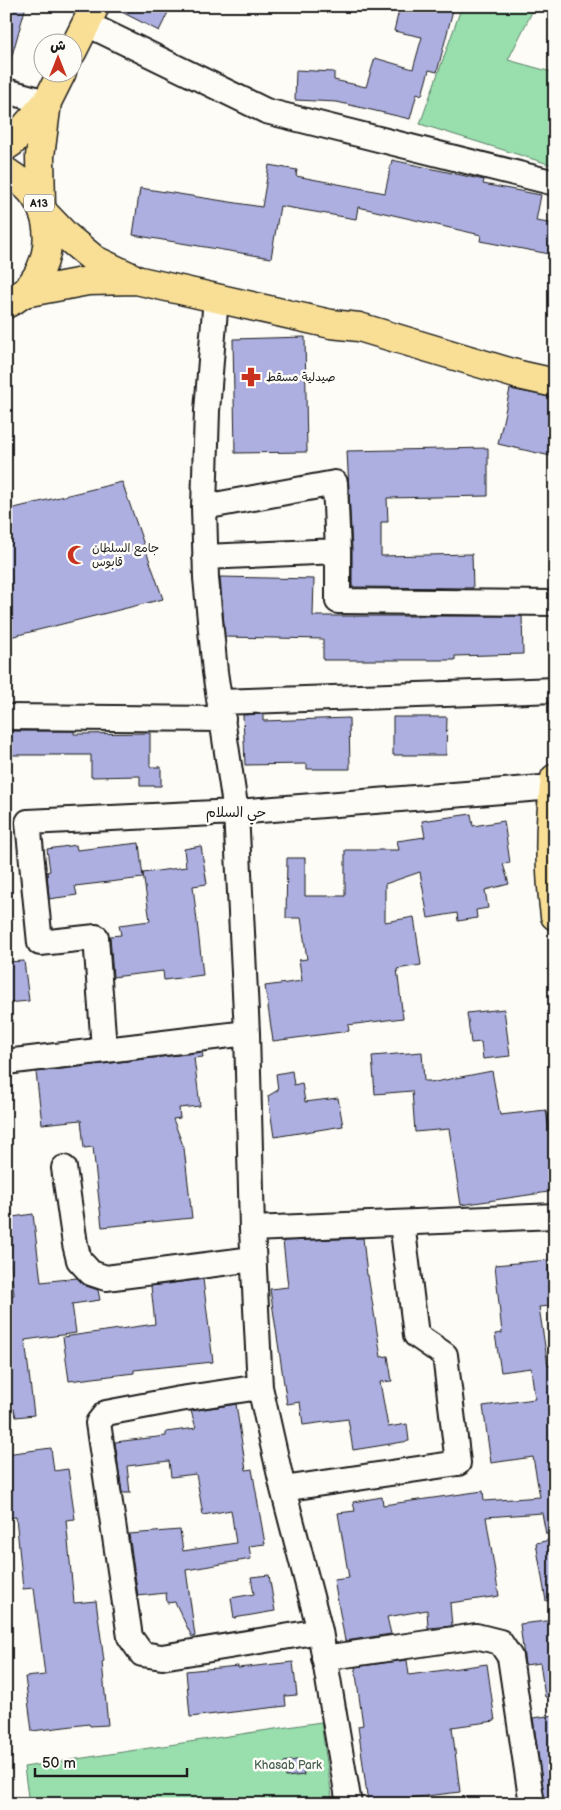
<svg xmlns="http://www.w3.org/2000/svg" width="561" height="1810" font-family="'Balsamiq Sans','Playpen Sans Arabic',sans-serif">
	<rect width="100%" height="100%" fill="#fdfcf7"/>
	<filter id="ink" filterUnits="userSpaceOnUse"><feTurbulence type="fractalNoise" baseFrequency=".02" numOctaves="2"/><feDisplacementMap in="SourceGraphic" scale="10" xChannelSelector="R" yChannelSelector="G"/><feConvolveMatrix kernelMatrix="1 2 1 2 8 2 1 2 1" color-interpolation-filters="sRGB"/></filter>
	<g filter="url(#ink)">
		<path fill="#98dfad" stroke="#5a7e64" d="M462,6H535L508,60L555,73V166L420,124Z
			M321,1722L333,1804H29L24,1767Z"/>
		<path fill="#acafe0" stroke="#1c1c1c" d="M6,6H26L11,59L6,58Z
			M110,6H171L159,31Z
			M400,6H439L453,10L437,72L429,70L422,95L417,93L410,119L337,102L295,100L296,70L334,72V80L366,87L375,58L413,69L422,37L394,31Z
			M392,160L484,180L483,184L541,195L536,221L555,224V255L480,241L481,235L358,207L356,219L280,206L271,258L133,235L140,188L262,207L269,165L297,170L296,176L385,193Z
			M305,337L307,452L235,453L233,339Z
			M510,389L555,398V457L498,444Z
			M488,448V496L387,498L388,522H381V556L472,554L473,588L352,587V550L347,451Z
			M122,482L163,599L6,638V510Z
			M220,577L314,579L313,616H522L523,654L455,656V660H323V639L225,637Z
			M263,714V721L349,718L350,769H307V764L245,765L243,715Z
			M393,717H447L446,755H393Z
			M6,731H74V734L150,733V767H161V786H140V776L91,777V755H6Z
			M471,814L473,826L504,821L510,863L503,864L509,884L485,890L488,908L476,910L477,918L458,921L457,913L428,918L420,872L385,884V922L414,917L421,965L397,969L403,1018L348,1025L349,1031L273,1041L265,986L302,981L299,960L307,959L301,918H286L287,858H305V896H345V850H399L397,841L425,837L422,821Z
			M139,843L143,878L75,886L77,895L49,899L47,872L50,871L47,849L76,845L77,850Z
			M201,846L207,884L193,886L203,975L164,980L163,971L113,977L110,936L121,935L119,925L150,921L143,873L186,867L184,849Z
			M24,961L29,1001L6,1003V962Z
			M504,1009L510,1056L483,1059L481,1042L471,1043L467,1013Z
			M202,1052L203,1057L194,1058L200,1106L179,1108L180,1118L173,1119L184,1148L192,1218L102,1227L93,1147L84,1148L81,1120L42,1124L36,1072Z
			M422,1052L424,1081H430V1083L492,1071L500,1115L546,1110L555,1166V1191L461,1205L449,1129L415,1132L412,1091L375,1094L372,1056Z
			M292,1071L294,1085L302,1083L305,1102L338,1098L343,1126L274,1137L268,1096L278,1090L276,1074Z
			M33,1214L41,1282L77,1278L86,1286L98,1290L100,1300L72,1304L76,1333L25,1340L34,1415L16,1417L14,1409L6,1410V1296L14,1295L9,1252H6V1218Z
			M363,1238L367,1275H368L381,1357L388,1356L392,1381L380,1382L388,1427L407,1424L409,1441L353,1450L348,1419L303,1425L300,1402L287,1404L270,1289L288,1287L283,1241Z
			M548,1260L552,1306L539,1307L548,1366L555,1365V1534H546L542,1513L486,1517L499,1596L450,1603L452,1626L428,1628L427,1610L387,1617L391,1634L345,1641L334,1580L349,1578L338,1513L355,1511L353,1502L382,1497L383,1505L483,1491L484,1501L540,1497L533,1457L491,1463L483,1406L535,1399L531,1368L501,1372L495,1334L502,1333L495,1265Z
			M203,1279L213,1362L134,1370V1373L69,1381L63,1337L155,1324L151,1286Z
			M236,1404L246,1470L252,1469L265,1544L249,1546L251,1559L186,1570L195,1636L192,1637L175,1602L167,1603L166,1593L138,1596L129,1534L180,1530L183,1551L236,1543L231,1510L203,1515L196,1474L171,1477L169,1461L127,1466L130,1493H122L115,1442L166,1436V1432L196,1428L191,1411Z
			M51,1448L54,1471L68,1469L75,1519L66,1520L74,1603L96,1601L104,1661L102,1662L108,1725L90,1726L89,1724L32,1731L25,1677L45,1675L34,1588L23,1589L16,1517L6,1518V1454Z
			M555,1539V1600L546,1601L536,1543Z
			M269,1575L275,1611L234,1618L231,1598L254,1594L251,1577Z
			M555,1620V1697H545L540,1663L525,1665L520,1624Z
			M407,1660L409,1675L487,1664L495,1721L452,1727L460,1792L368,1803L358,1726L363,1725L355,1667Z
			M293,1662L297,1695L285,1696L286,1706L190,1717L186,1671L238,1666V1668Z
			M555,1715V1804H545L533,1718Z
			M302,1759L304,1775L286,1777L284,1762Z"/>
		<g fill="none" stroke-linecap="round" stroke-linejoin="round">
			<defs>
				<path id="minor" d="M87,24L266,111L555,183
					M6,91L47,102
					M216,297L207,411L204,507L206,578L215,672L236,812L247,1033L252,1229L260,1387L283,1489L320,1631L349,1804
					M204,507L335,483L338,551V601L555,603
					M205,557L338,551
					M221,702L555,690
					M6,717L223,719
					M104,1049L96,937L40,943L28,822L236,812L554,787
					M6,1062L247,1033
					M64,1168L75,1244L79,1260L91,1273L106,1278L253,1259
					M252,1229L555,1216
					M260,1387L180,1399L106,1413L98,1423L130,1637L142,1654L162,1657L320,1631
					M283,1489L458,1463L445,1355L416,1335L402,1223
					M324,1658L476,1636L500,1642L510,1657L532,1804"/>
				<path id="major" d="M72,52L95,6
					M6,146L12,142L47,102L62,72
					M41,206L40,156L47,102
					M43,212L66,236L95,260L133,278
					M24,293L88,281L136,280L331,324L359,327L519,375L555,383
					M555,778C549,823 549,871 555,916"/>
				<path id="highway" d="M6,172C15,178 24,183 31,191C61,226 49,285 6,304"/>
			</defs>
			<use href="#minor" stroke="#1c1c1c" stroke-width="28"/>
			<use href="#major" stroke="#1c1c1c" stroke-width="31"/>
			<use href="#highway" stroke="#1c1c1c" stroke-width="31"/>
			<use href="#minor" stroke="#fdfcf7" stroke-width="24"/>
			<use href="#major" stroke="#f9df96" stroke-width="28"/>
			<use href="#highway" stroke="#f9df96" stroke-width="28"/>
		</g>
	</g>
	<defs>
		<symbol id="pharmacy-bare" viewBox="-9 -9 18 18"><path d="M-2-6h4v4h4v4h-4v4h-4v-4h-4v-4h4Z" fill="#c8321e" stroke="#fdfcf7" stroke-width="2.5" paint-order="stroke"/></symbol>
		<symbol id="mosque-bare" viewBox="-9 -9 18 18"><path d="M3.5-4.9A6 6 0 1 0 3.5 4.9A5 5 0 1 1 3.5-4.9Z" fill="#c8321e" stroke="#fdfcf7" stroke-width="2.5" paint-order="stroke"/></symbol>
	</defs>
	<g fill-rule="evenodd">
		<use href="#pharmacy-bare" x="237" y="363" width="28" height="28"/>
		<use href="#mosque-bare" x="63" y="541" width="28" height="28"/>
	</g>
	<g text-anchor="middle" stroke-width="5" stroke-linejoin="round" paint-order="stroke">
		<rect fill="#fdfcf7" stroke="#605f5e" stroke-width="1" x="24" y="194.5" width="30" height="17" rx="4"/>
		<g font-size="11" font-weight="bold" fill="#1c1c1c">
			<text x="39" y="207">A13</text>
		</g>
		<g font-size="12" fill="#1c1c1c" stroke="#fdfcf7" text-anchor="start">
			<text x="266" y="381">صيدلية مسقط</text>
			<text x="92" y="552">جامع السلطان<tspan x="92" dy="14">قابوس</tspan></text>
		</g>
		<g font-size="12" fill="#47604f" stroke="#fdfcf7">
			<text x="288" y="1769">Khasab Park</text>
		</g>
		<g font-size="14" fill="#1c1c1c" stroke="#fdfcf7">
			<text x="236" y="817">حي السلام</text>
		</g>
	</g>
	<rect width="561" height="1810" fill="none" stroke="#fdfcf7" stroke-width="25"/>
	<rect x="12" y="12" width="536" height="1785" fill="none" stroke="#1c1c1c" stroke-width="2" filter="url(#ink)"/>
	<g transform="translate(58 58)"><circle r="24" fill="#fdfcf7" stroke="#a3a29f"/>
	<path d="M0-4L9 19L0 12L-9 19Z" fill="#c8321e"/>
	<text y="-8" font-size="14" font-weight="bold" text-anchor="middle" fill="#1c1c1c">ش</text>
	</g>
	<path d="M35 1768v8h152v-8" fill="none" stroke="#1c1c1c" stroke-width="2.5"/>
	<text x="42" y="1768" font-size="15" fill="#1c1c1c" stroke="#fdfcf7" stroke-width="4" paint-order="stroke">50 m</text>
</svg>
